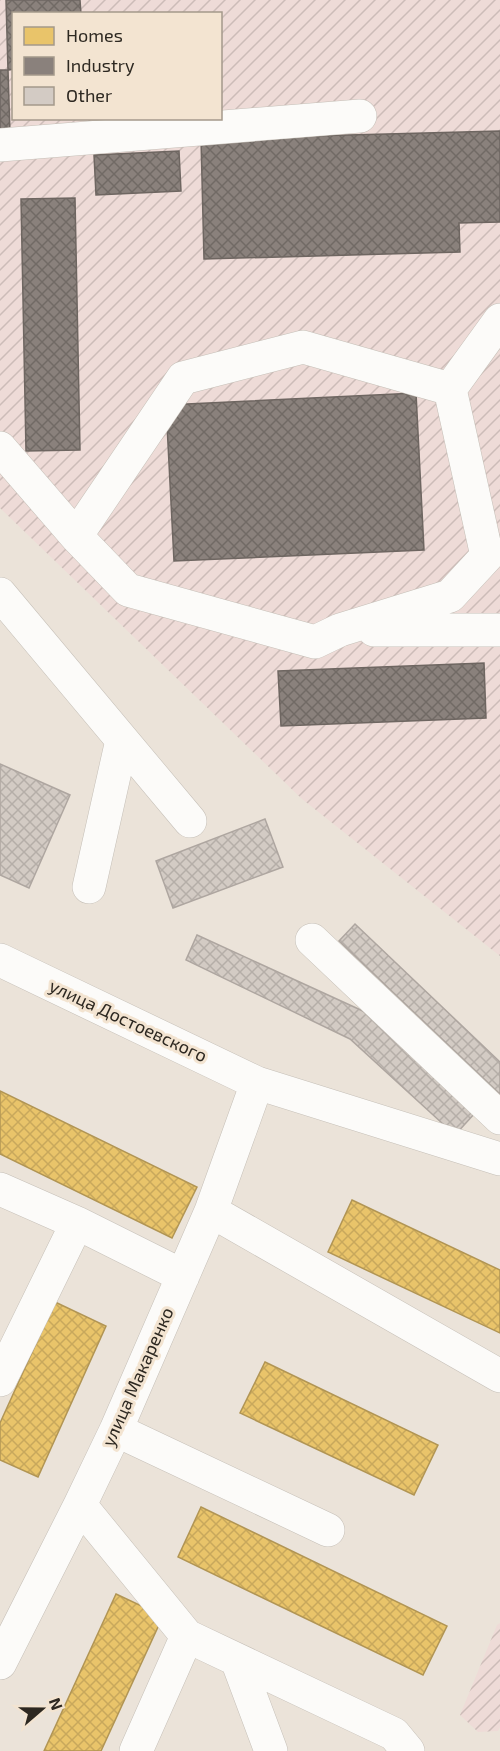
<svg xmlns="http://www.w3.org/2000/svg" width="500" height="1751" font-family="'Exo 2',sans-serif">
	<defs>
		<pattern id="industrial-furrows" width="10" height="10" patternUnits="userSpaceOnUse" patternTransform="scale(1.5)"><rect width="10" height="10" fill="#eedbd7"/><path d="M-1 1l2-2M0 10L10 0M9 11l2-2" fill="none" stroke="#ccbcb8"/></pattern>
		<pattern id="homes-cross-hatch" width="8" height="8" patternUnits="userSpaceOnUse" patternTransform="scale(1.5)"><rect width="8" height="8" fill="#e9c46a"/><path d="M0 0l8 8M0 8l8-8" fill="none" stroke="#c8a85c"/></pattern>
		<pattern id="industry-cross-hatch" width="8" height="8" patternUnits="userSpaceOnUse" patternTransform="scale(1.5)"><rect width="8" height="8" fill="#8a817c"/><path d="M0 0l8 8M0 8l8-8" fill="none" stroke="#716a65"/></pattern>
		<pattern id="building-cross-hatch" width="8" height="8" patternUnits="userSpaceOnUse" patternTransform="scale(1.5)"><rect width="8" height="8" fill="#d3cbc4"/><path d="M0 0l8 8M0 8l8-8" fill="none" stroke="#b5aea8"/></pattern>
	</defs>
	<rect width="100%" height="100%" fill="#ebe3d9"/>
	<path fill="url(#industrial-furrows)" fill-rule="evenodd" d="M0,0H500V956L302,799L0,508ZM14,14H220V118H14Z
		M500,1623V1727L498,1731L478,1732L460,1715L497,1625Z"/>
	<path fill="url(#homes-cross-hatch)" stroke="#b19554" stroke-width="1.5" d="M0,1091L197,1187L172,1238L0,1154Z
		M352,1200L500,1270V1333L328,1252Z
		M55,1302L106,1326L38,1477L0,1460V1423Z
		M265,1362L438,1445L414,1495L240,1413Z
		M201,1507L447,1626L423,1675L178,1557Z
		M116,1594L163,1616L101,1751H44Z"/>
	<path fill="url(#industry-cross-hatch)" stroke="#6e6661" stroke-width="1.5" d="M6,0H80L81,14H14V69L8,70Z
		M0,70H8L10,134H0Z
		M500,131V222L459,223L460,252L204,259L201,139Z
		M179,151L181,191L96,195L94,155Z
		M75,198L80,450L26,451L21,199Z
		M416,393L424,550L174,561L166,405Z
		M484,663L486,718L281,726L278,671Z"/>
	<path fill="url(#building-cross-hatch)" stroke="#aea6a0" stroke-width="1.5" d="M0,764L70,795L29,888L0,875Z
		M265,819L283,867L173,908L156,861Z
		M355,924L500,1062V1094L339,941Z
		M197,935L365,1012L475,1113L455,1135L350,1039L186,960Z"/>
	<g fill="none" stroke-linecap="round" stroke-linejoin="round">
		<defs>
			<path id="minor" d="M0,145L360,116
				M450,389L500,320
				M0,448L76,536L128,590L315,642L340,630L450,596L487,556L450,389L303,347L183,378L76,536
				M0,594L190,821
				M374,630H500
				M89,887L122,740
				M312,940L500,1118
				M0,960L257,1083L500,1159
				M0,1189L77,1223L183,1276
				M211,1211L500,1376
				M0,1380L77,1223
				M116,1430L328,1530
				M80,1505L187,1636L136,1751
				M187,1636L394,1734L408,1751
				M237,1660L271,1751
				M0,1663L80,1505L116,1430L211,1211L257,1083"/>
		</defs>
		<use href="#minor" stroke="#c5bfb7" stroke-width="34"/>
		<use href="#minor" stroke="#fcfbf9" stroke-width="33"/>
	</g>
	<g text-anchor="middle" stroke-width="6" stroke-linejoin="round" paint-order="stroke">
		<g font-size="18" fill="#2d2821" stroke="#f3e4d1">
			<text transform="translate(128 1021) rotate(25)" y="6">улица Достоевского</text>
			<text transform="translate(138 1377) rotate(-66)" y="6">улица Макаренко</text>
		</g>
	</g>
	<rect x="12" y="12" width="210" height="108" fill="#f3e4d1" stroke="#a4998b" stroke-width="1.5"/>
	<rect x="24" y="27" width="30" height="18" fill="#e9c46a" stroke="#a4998b" stroke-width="1.5"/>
	<text x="66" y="42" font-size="18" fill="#2d2821">Homes</text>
	<rect x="24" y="57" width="30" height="18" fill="#8a817c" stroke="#a4998b" stroke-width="1.5"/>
	<text x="66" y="72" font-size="18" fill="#2d2821">Industry</text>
	<rect x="24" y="87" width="30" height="18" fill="#d3cbc4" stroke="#a4998b" stroke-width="1.5"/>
	<text x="66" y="102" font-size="18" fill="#2d2821">Other</text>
	<g transform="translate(42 1709) rotate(70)" stroke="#f3e4d1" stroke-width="4.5" paint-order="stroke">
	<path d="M0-4.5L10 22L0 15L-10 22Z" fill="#2d2821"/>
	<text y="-9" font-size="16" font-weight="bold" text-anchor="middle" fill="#2d2821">N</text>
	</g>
</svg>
